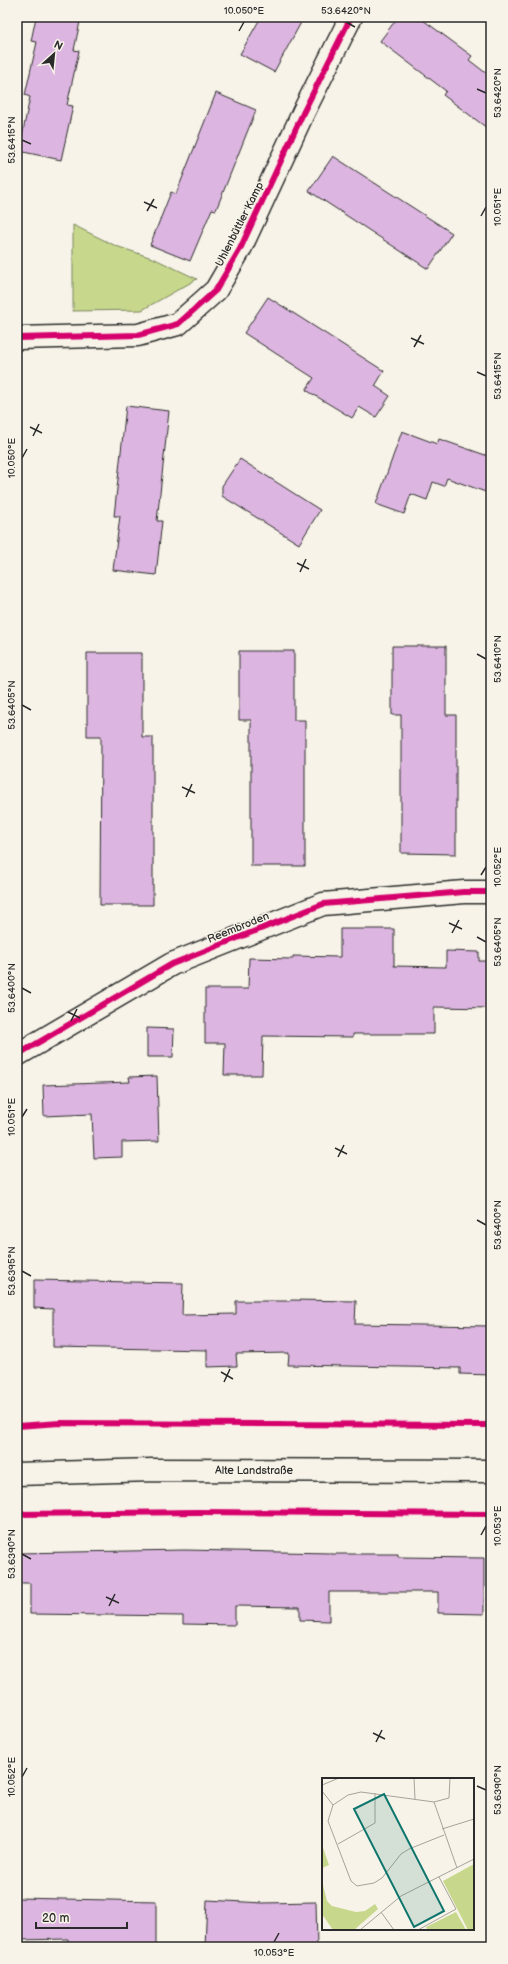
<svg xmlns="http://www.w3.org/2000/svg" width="508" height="1964" font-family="'Balsamiq Sans',sans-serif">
	<rect width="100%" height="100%" fill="#f7f3e8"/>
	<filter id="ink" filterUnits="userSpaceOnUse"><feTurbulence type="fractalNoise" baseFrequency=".025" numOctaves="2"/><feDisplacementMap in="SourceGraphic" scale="8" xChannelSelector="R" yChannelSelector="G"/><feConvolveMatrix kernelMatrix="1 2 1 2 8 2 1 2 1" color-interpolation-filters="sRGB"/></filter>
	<g filter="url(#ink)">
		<path fill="#c7d88c" stroke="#79825c" d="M73,225L116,246L155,259L197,279L142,310L73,311Z"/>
		<path fill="#dcb6e0" stroke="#2b2b2b" d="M36,17H81L74,50L79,51L67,105L73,106L61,160L19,151L30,97L25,95L37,42L31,41Z
			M261,17H304L274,72L240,54Z
			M398,17H419L472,56L469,60L491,77V131L443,95L446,91L380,41Z
			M216,93L256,110L216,210L212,209L190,261L150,245L171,192L176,194Z
			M333,156L452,233L428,269L309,191Z
			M268,297L384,371L375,386L390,396L376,417L359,407L352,418L306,390L314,378L244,333Z
			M126,406L169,411L157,521H162L156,575L113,570L120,516H114Z
			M402,431L437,444L439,439L491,457V494L447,478L444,486L433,482L427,500L411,494L404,514L376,504Z
			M240,459L320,510L299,544L222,496V486Z
			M392,646H446V715H456V854L401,853V715H392Z
			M239,651H294V720H305V866H251V720H239Z
			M87,653H142V737H153V905H100L101,736H87Z
			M340,929H394V966L446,967V951L479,952V961H491V1008L434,1007V1034H353V1037L263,1036L262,1075H224L225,1043H205V989H248L249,958L293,959V956L340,957Z
			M147,1028L174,1029L173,1057H147Z
			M157,1076L159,1141L122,1142V1157L94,1158L92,1114L44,1116L43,1085L130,1082L129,1077Z
			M34,1280L183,1283L182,1315L236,1314V1301H290V1300L356,1301L355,1324L491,1326V1375L460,1374V1368L288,1365L289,1353L236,1354L237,1366L207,1367V1350L53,1347V1309L34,1308Z
			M184,1550L330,1553V1554H398V1557L484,1558V1614L438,1613V1592H329V1621L300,1620V1607L235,1606V1625L183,1624V1616L30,1614V1583H17V1553Z
			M17,1898L156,1901V1947H68V1939L17,1940Z
			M207,1900L263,1903L316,1902L317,1947H205Z"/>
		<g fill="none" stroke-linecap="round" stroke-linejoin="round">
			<defs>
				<path id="street" d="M17,338L138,335L178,324L216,290L240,249L304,111L351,17
					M17,1055L172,964L323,904L464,892H491"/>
				<path id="secondary" d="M17,1474L152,1470L491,1471"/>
			</defs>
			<use href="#street" stroke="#2b2b2b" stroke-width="25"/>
			<use href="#secondary" stroke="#2b2b2b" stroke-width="25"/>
			<use href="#street" stroke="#f7f3e8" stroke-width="22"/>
			<use href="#secondary" stroke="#f7f3e8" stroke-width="22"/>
			<defs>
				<path id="cycleway" d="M17,338L138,335L178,324L216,290L240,249L304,111L351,17
					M17,1055L172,964L323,904L464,892H491
					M17,1426L60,1423L491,1425
					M17,1514L198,1512L491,1514"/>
			</defs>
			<use href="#cycleway" stroke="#f7f3e8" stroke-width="8"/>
			<use href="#cycleway" stroke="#d6006c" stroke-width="6"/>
		</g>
	</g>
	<path fill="none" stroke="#2b2b2b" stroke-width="1.5" d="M346,22L355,27M239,31L244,22M477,89L486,93M22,140L31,144M144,202L157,208M147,211L154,199M481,216L486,207M411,338L424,344M414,347L421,335M477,372L486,376M30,427L42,433M33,436L39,424M22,458L27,449M297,563L309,569M300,572L306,559M477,654L486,659M22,705L31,710M182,787L195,793M186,797L192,784M481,875L486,867M449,923L462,929M452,933L459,920M477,937L486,942M22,988L31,993M68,1012L80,1018M71,1021L77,1009M22,1117L27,1109M335,1148L347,1154M338,1157L344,1145M477,1220L486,1225M22,1271L31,1276M221,1372L233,1379M224,1382L230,1369M481,1535L486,1526M22,1554L31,1559M106,1597L119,1603M109,1606L115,1594M373,1733L385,1739M376,1742L382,1730M22,1777L27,1768M477,1786L486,1790M274,1942L279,1933"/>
	<g text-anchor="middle" stroke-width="3" stroke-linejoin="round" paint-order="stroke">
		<g font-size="11" fill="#2b2b2b" stroke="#f7f3e8">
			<text transform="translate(239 224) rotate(-63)" y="4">Uhlenbüttler Kamp</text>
			<text transform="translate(238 927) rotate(-22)" y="4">Reembroden</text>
			<text x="254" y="1474">Alte Landstraße</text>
		</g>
	</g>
	<g transform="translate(322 1778)">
		<rect width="152" height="152" fill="#f7f3e8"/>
		<path d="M0,67L7,87L0,90ZM152,86V152H146L121,103ZM0,103L5,123L10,128L34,134L43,133L53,126L56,131L32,152H11L0,136ZM134,134L144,152H106L104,149Z" fill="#c7d88c"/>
		<path fill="none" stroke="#a5a39c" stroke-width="1" d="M92,0L93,21M0,7L17,0M0,13L11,27L26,17L39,14L112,24M112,24L135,90M112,24L127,20L128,0M11,27L6,43L29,103L35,108L52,105L60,100L79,76L87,71L122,57M120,51L152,41M16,66L53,45V15M59,134L72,152M38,152L79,118L152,81M96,152L134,131L117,99"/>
		<path fill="#0f766e" fill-opacity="0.15" stroke="#0f766e" stroke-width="2" d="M62,16L122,133L92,149L32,31Z"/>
		<rect width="152" height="152" fill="none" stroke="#2b2b2b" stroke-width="2"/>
	</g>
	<rect width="508" height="1964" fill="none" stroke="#f7f3e8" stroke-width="44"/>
	<g transform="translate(54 54) rotate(27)" stroke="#f7f3e8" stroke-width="3" paint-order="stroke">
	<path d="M0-3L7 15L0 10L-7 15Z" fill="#2b2b2b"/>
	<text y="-6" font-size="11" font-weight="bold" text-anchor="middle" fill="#2b2b2b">N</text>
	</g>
	<path d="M36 1922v6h91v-6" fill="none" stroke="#2b2b2b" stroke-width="2"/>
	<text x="42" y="1922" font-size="12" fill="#2b2b2b" stroke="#f7f3e8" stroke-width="3" paint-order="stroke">20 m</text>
	<rect x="22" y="22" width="464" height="1920" fill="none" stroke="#2b2b2b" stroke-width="1.5"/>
	<g font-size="10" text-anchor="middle" fill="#2b2b2b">
		<text x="244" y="14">10.050°E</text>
		<text x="346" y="14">53.6420°N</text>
		<text transform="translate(497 93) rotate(-90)" y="4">53.6420°N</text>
		<text transform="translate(11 140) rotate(-90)" y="4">53.6415°N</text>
		<text transform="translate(497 207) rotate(-90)" y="4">10.051°E</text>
		<text transform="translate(497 376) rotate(-90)" y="4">53.6415°N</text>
		<text transform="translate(11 458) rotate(-90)" y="4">10.050°E</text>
		<text transform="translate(497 659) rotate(-90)" y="4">53.6410°N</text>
		<text transform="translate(11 705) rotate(-90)" y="4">53.6405°N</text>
		<text transform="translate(497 867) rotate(-90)" y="4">10.052°E</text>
		<text transform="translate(497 942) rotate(-90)" y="4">53.6405°N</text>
		<text transform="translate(11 988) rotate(-90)" y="4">53.6400°N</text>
		<text transform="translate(11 1117) rotate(-90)" y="4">10.051°E</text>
		<text transform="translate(497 1225) rotate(-90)" y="4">53.6400°N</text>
		<text transform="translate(11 1271) rotate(-90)" y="4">53.6395°N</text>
		<text transform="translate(497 1526) rotate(-90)" y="4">10.053°E</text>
		<text transform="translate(11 1554) rotate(-90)" y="4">53.6390°N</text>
		<text transform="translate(11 1777) rotate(-90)" y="4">10.052°E</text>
		<text transform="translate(497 1790) rotate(-90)" y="4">53.6390°N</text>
		<text x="274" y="1956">10.053°E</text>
	</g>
</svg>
